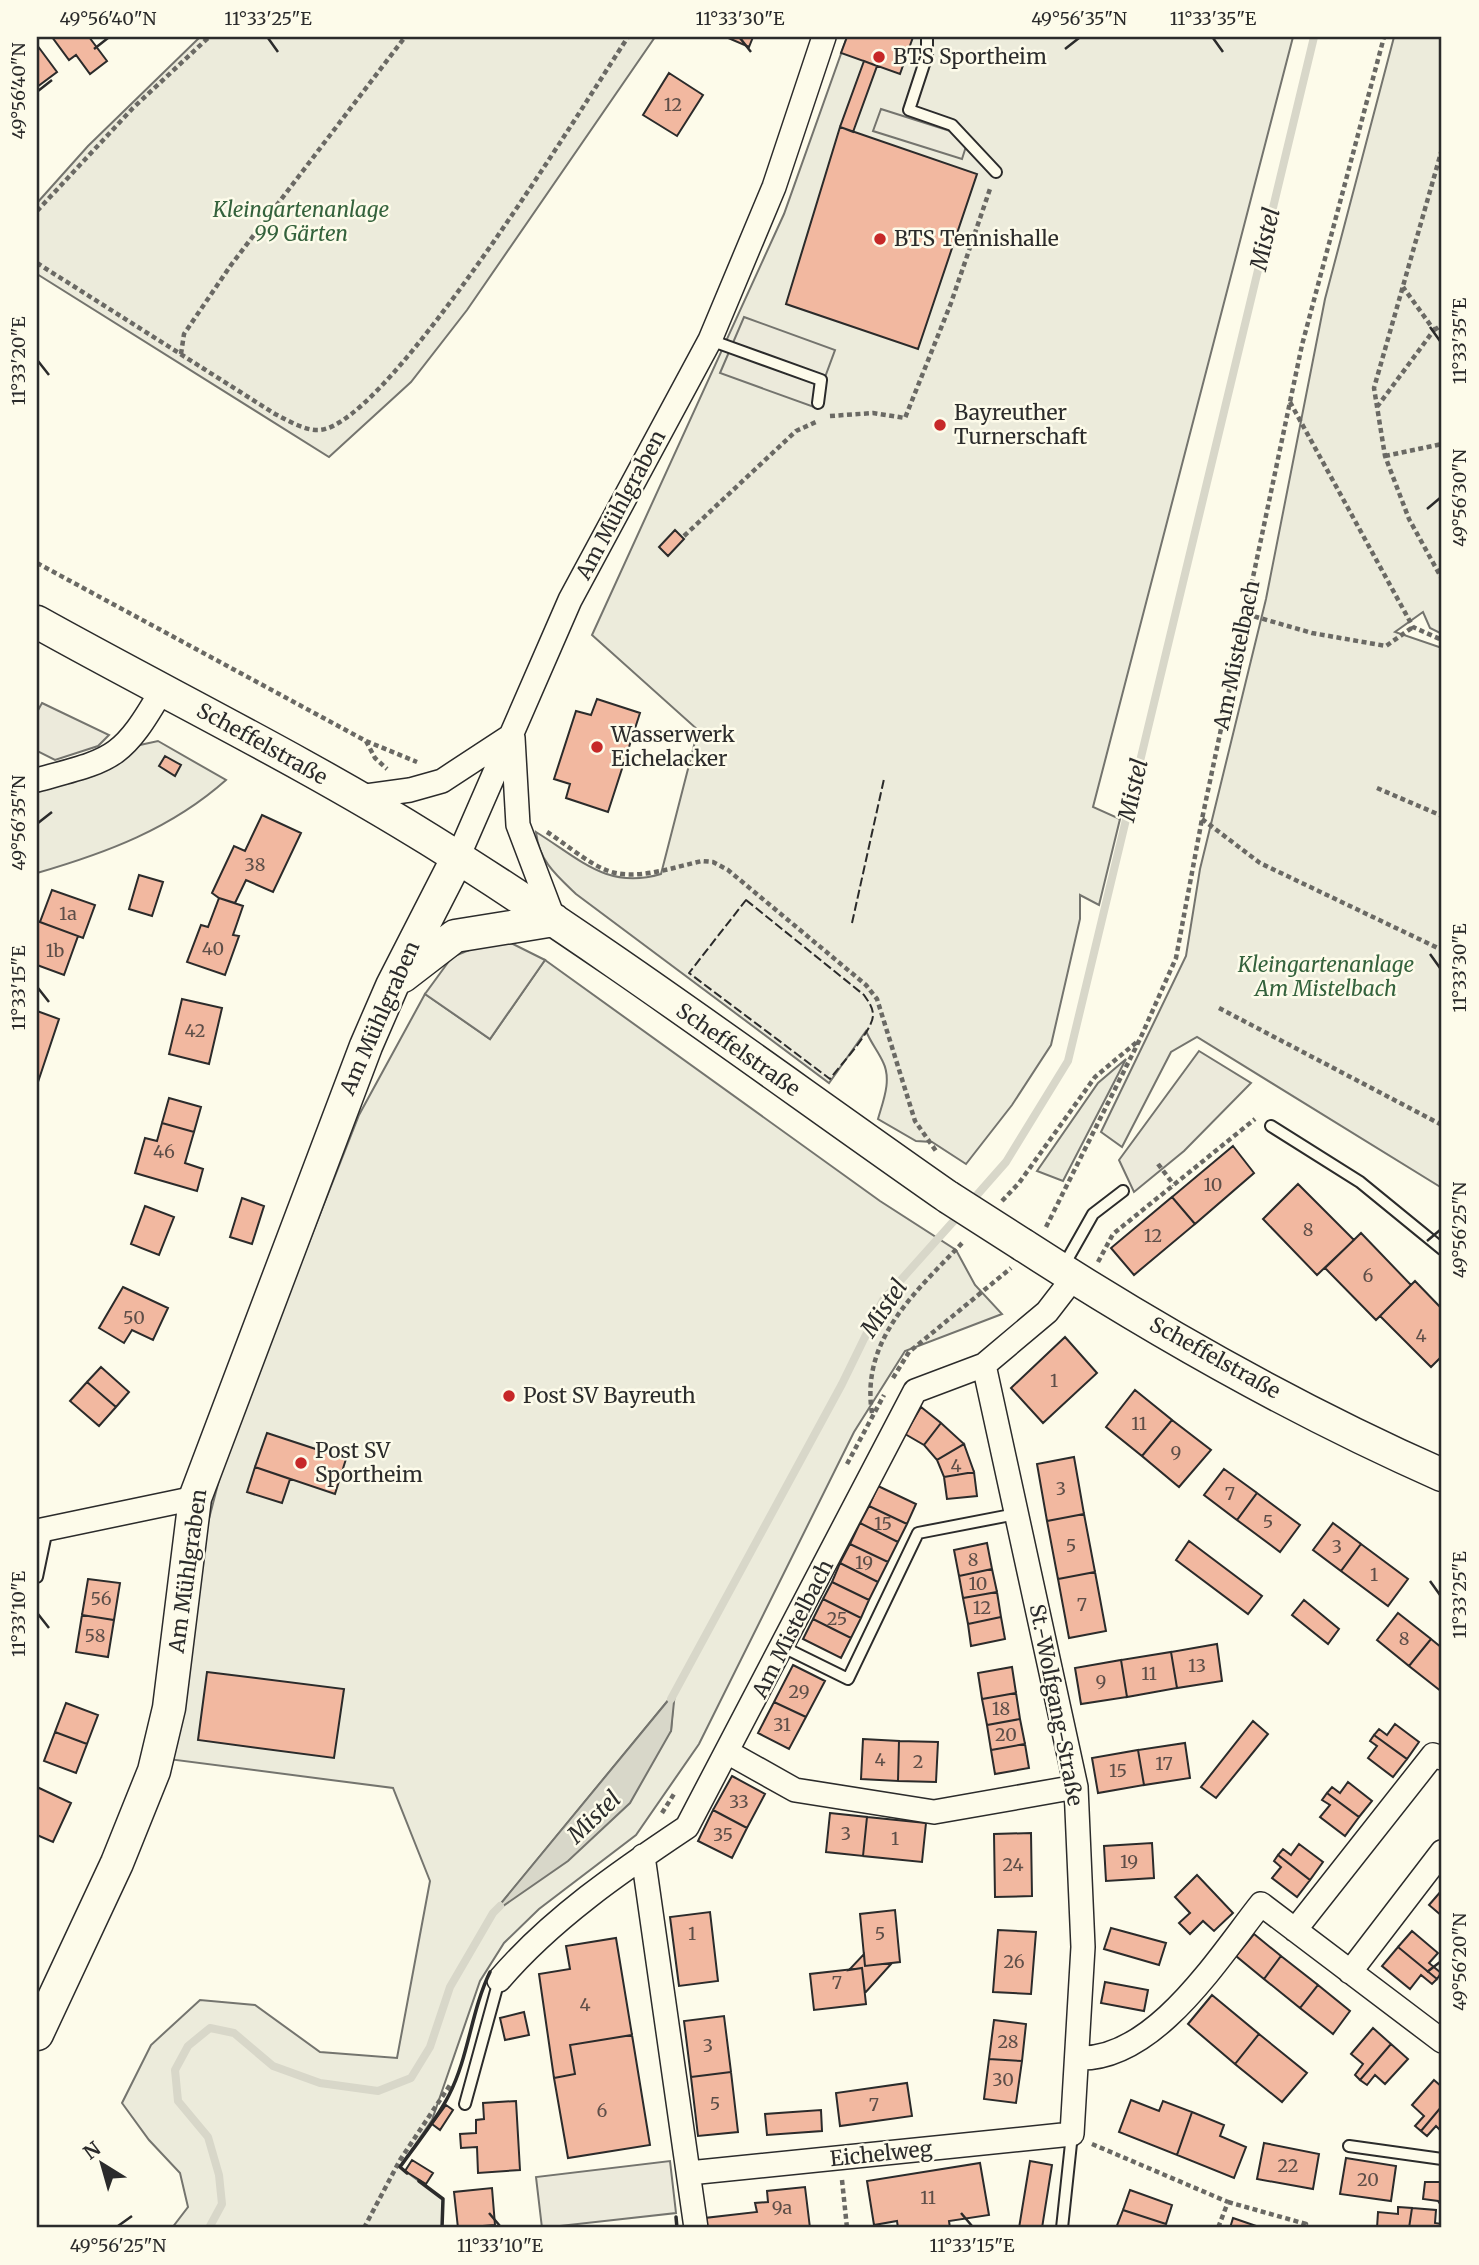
<svg xmlns="http://www.w3.org/2000/svg" width="1479" height="2265" font-family="Merriweather,serif">
	<rect width="100%" height="100%" fill="#fdfbea"/>
	<path fill="#ecebdb" stroke="#74746e" stroke-width="2" fill-rule="evenodd" d="M200,37H655L467,310L411,382L329,457L37,274V203L88,146Z
		M847,37H1293L1093,807L1120,819L1099,905L1080,895V919L1051,1045L1012,1105L966,1164L932,1142L916,1141L878,1119C883,1101 892,1080 883,1062C878,1051 871,1043 866,1031L829,1083L576,894C556,875 539,861 536,832C580,859 607,890 661,874L698,730L592,635L784,214Z
		M1394,37H1442V634L1430,628L1423,612L1395,632L1442,648V1188L1197,1037L1171,1052L1122,1147L1101,1132L1186,956L1200,869L1266,599L1325,299Z
		M158,741L226,780C171,829 106,853 37,873V791L119,762L140,745Z
		M545,960L880,1201L956,1250L975,1285L1002,1314L905,1351L854,1432L699,1744L636,1835L539,1909L504,1943L480,1981L432,2120L400,2167L443,2199L442,2228H172L188,2207L180,2173L149,2140L122,2103L151,2045L200,2000L255,2005L320,2052L397,2058L430,1881L393,1788L168,1759L203,1542L226,1453L359,1115L425,994L490,1039ZM674,1693L671,1731L495,1911Z
		M1126,1059L1063,1181L1037,1171L1098,1083Z"/>
	<path fill="#eceadb" stroke="#74746e" stroke-width="2" d="M881,109L969,137L962,159L873,131Z
		M744,317L835,350L814,407L720,373Z
		M42,703L109,735L98,746L55,760L37,751V712Z
		M494,940L513,944L545,960L490,1039L425,994L452,957Z
		M1199,1051L1251,1083L1184,1151L1134,1192L1119,1160Z
		M670,2161L676,2213L542,2228L536,2177Z"/>
	<path fill="#d8d7c9" stroke="#74746e" stroke-width="2" d="M675,1692L671,1731L630,1803L568,1861L493,1913Z"/>
	<g fill="none" stroke-linecap="round" stroke-linejoin="round">
		<path stroke="#d8d7c9" stroke-width="8" d="M969,1204L1006,1162L1068,1061L1314,37
			M671,1699L842,1384L883,1300L960,1214
			M209,2228L222,2204L219,2175L208,2137L178,2101L175,2070L188,2046L210,2028L234,2033L273,2066L320,2083L378,2091L411,2078L430,2047L450,1987L493,1913L500,1906"/>
	</g>
	<path fill="#f2b8a0" stroke="#2b2b2b" stroke-width="2" d="M52,37H89L107,61L90,74L76,55L69,60Z
		M726,37H753L749,47Z
		M847,37H913L900,74L841,53Z
		M37,45L57,72L37,87Z
		M864,61L877,66L853,132L840,127Z
		M669,73L703,95L677,136L643,115Z
		M840,127L977,174L918,349L786,304Z
		M675,530L684,539L668,556L659,547Z
		M597,699L640,713L608,812L566,798L570,784L554,779L576,711L591,715Z
		M165,756L181,765L175,776L159,766Z
		M262,815L301,833L273,892L246,880L235,903L219,898L212,893L234,846L245,851Z
		M139,875L163,882L152,916L129,909Z
		M52,890L95,905L83,938L40,922Z
		M219,898L243,906L233,935L239,936L225,975L187,962L201,925L208,927Z
		M37,921L78,936L64,975L37,965Z
		M182,999L222,1008L209,1064L169,1054Z
		M37,1011L59,1019L37,1085Z
		M169,1098L201,1107L194,1132L162,1123Z
		M162,1123L194,1132L185,1163L203,1169L197,1191L135,1173L145,1138L157,1141Z
		M1233,1146L1254,1173L1195,1224L1172,1197Z
		M1298,1184L1354,1240L1317,1275L1263,1219Z
		M1172,1197L1195,1224L1134,1275L1111,1248Z
		M242,1198L264,1206L252,1244L230,1237Z
		M145,1206L174,1217L159,1255L131,1244Z
		M1361,1233L1411,1285L1376,1320L1325,1268Z
		M1415,1281L1442,1309V1356L1431,1367L1380,1316Z
		M123,1287L168,1308L153,1340L132,1330L124,1343L99,1328Z
		M1065,1337L1097,1373L1043,1423L1011,1388Z
		M101,1367L129,1392L116,1407L87,1382Z
		M87,1382L116,1407L99,1426L70,1401Z
		M1135,1390L1172,1420L1142,1456L1106,1427Z
		M921,1407L941,1423L924,1445L905,1434Z
		M1172,1420L1211,1450L1179,1487L1142,1456Z
		M941,1423L964,1444L937,1460L924,1445Z
		M267,1433L346,1459L335,1494L255,1467Z
		M964,1444L974,1472L944,1477L937,1460Z
		M1074,1457L1084,1514L1047,1521L1037,1464Z
		M255,1467L290,1479L282,1503L247,1492Z
		M1224,1469L1257,1493L1237,1520L1204,1495Z
		M974,1472L977,1496L947,1499L944,1477Z
		M878,1486L916,1504L907,1524L869,1506Z
		M1257,1493L1300,1525L1280,1552L1237,1520Z
		M869,1506L907,1524L898,1542L860,1523Z
		M1084,1514L1095,1572L1058,1579L1047,1521Z
		M860,1523L898,1542L888,1562L850,1544Z
		M1333,1523L1361,1544L1341,1571L1313,1550Z
		M1189,1541L1262,1596L1248,1614L1176,1560Z
		M987,1543L992,1569L959,1576L954,1550Z
		M850,1544L888,1562L878,1582L840,1563Z
		M1361,1544L1408,1579L1388,1606L1341,1571Z
		M840,1563L878,1582L869,1600L832,1582Z
		M992,1569L997,1592L963,1598L959,1576Z
		M1095,1572L1106,1631L1069,1638L1058,1579Z
		M88,1579L120,1583L114,1620L82,1615Z
		M832,1582L869,1600L861,1618L823,1599Z
		M997,1592L1001,1617L968,1624L963,1598Z
		M823,1599L861,1618L851,1638L813,1619Z
		M1304,1600L1339,1629L1328,1644L1292,1615Z
		M1398,1613L1431,1639L1409,1666L1377,1640Z
		M82,1615L114,1620L108,1657L76,1652Z
		M1001,1617L1005,1639L971,1646L968,1624Z
		M813,1619L851,1638L841,1658L803,1639Z
		M1431,1639L1442,1648V1692L1409,1666Z
		M1217,1644L1222,1681L1177,1688L1171,1652Z
		M1171,1652L1177,1688L1127,1697L1121,1660Z
		M1121,1660L1127,1697L1081,1704L1075,1668Z
		M793,1665L825,1681L806,1717L774,1702Z
		M1012,1667L1016,1693L982,1699L978,1673Z
		M207,1672L344,1689L334,1758L198,1740Z
		M1016,1693L1020,1719L987,1725L982,1699Z
		M774,1702L806,1717L789,1749L758,1733Z
		M66,1703L98,1715L87,1744L55,1732Z
		M1020,1719L1025,1744L991,1750L987,1725Z
		M1253,1721L1268,1734L1216,1798L1201,1787Z
		M1395,1724L1419,1742L1407,1759L1374,1735L1379,1729L1387,1735Z
		M55,1732L87,1744L76,1773L44,1761Z
		M1374,1735L1407,1759L1393,1777L1368,1758L1377,1746L1370,1741Z
		M863,1739L899,1741L898,1781L861,1779Z
		M899,1741L938,1742L936,1782L898,1781Z
		M1185,1743L1190,1778L1144,1785L1138,1750Z
		M1025,1744L1029,1768L995,1774L991,1750Z
		M1138,1750L1144,1785L1098,1793L1092,1758Z
		M732,1776L765,1794L747,1828L713,1810Z
		M1348,1782L1372,1801L1359,1817L1327,1793L1332,1787L1340,1793Z
		M37,1787L71,1803L53,1842L37,1835Z
		M1327,1793L1359,1817L1345,1836L1320,1817L1330,1805L1322,1800Z
		M713,1810L747,1828L732,1858L698,1841Z
		M830,1813L867,1817L863,1856L826,1852Z
		M867,1817L926,1823L922,1862L863,1856Z
		M1031,1833L1032,1896L995,1897L994,1834Z
		M1152,1843L1154,1878L1106,1881L1104,1846Z
		M1299,1844L1323,1862L1310,1880L1278,1855L1283,1849L1291,1855Z
		M1278,1855L1310,1880L1297,1897L1272,1878L1281,1867L1274,1861Z
		M1197,1875L1233,1913L1214,1931L1203,1921L1190,1934L1179,1923L1190,1913L1175,1897Z
		M1442,1890V1916L1429,1905Z
		M895,1910L900,1962L865,1966L860,1914Z
		M710,1912L718,1981L679,1986L670,1917Z
		M1111,1928L1166,1943L1159,1965L1104,1949Z
		M998,1930L1036,1932L1031,1994L993,1992Z
		M1412,1931L1438,1953L1429,1963L1441,1973L1437,1979L1398,1947Z
		M1254,1934L1281,1956L1264,1979L1236,1956Z
		M616,1938L632,2035L570,2045L575,2074L554,2078L539,1974L570,1969L566,1946Z
		M1398,1947L1437,1979L1432,1984L1421,1975L1410,1989L1382,1966Z
		M864,1954L865,1966L892,1963L865,1993L862,1968L849,1970Z
		M1281,1956L1318,1985L1300,2008L1264,1979Z
		M862,1968L866,2004L814,2010L810,1974Z
		M1105,1982L1148,1990L1144,2011L1101,2003Z
		M1318,1985L1350,2011L1333,2034L1300,2008Z
		M1212,1995L1259,2034L1235,2064L1188,2024Z
		M524,2012L529,2035L505,2040L500,2018Z
		M724,2016L731,2072L691,2077L684,2021Z
		M994,2020L1026,2024L1022,2061L989,2059Z
		M1373,2028L1391,2044L1360,2080L1355,2075L1363,2064L1351,2054Z
		M1259,2034L1307,2073L1282,2102L1235,2064Z
		M632,2035L650,2145L568,2158L554,2078L575,2074L570,2045Z
		M1391,2044L1408,2059L1385,2084L1375,2075L1367,2085L1360,2080Z
		M989,2059L1022,2061L1016,2103L984,2099Z
		M731,2072L738,2132L698,2136L691,2077Z
		M1434,2080L1442,2087V2106L1421,2131L1415,2126L1424,2116L1412,2105Z
		M907,2083L912,2116L840,2126L836,2093Z
		M1131,2100L1159,2111L1163,2101L1192,2112L1177,2155L1119,2132Z
		M516,2101L520,2170L478,2173L477,2147L461,2148L460,2134L476,2133V2120L484,2119L483,2103Z
		M446,2105L453,2110L440,2130L432,2124Z
		M1442,2106V2132L1436,2126L1427,2136L1421,2131Z
		M821,2110L822,2131L767,2135L765,2114Z
		M1192,2112L1224,2125L1220,2136L1246,2147L1234,2178L1177,2155Z
		M1264,2143L1319,2154L1313,2189L1257,2179Z
		M1346,2158L1396,2166L1391,2201L1340,2194Z
		M412,2160L433,2173L426,2184L405,2171Z
		M1030,2161L1052,2165L1042,2228H1019Z
		M980,2163L989,2215L949,2221L950,2228H898L897,2221L874,2225L867,2181Z
		M1425,2182H1442V2207L1438,2201L1423,2199Z
		M805,2187L810,2228H706L705,2218L757,2212L755,2203L768,2202L767,2191Z
		M492,2188L495,2225L458,2228L454,2192Z
		M1130,2190L1172,2205L1166,2224L1123,2210Z
		M1398,2207L1412,2208L1409,2228H1377L1378,2212L1398,2214Z
		M1412,2208L1436,2210L1435,2223L1442,2224V2228H1409Z
		M1123,2210L1166,2224L1164,2228H1116Z
		M1233,2218L1262,2228H1230Z"/>
	<g fill="none" stroke-linecap="round" stroke-linejoin="round">
		<defs>
			<path id="lane" d="M927,37V55L909,110L952,125L996,172
				M710,340L821,380L818,403
				M1271,1126L1360,1182L1442,1249
				M1063,1267L1093,1214L1123,1191
				M37,1577L47,1529
				M783,1647L848,1679L918,1533L1016,1514
				M465,2104L499,1980
				M1349,2146L1442,2159
				M1062,2228L1072,2134"/>
			<path id="street" d="M513,738L518,825L554,920
				M37,780C113,759 121,761 162,690
				M359,797L410,790L442,781L512,735
				M458,857L570,600L710,340L774,187L824,37
				M37,1531L195,1498
				M729,1753L795,1790L934,1812L1076,1787
				M643,1856L696,2228
				M1295,1930L1433,1755L1442,1758
				M1350,1972L1442,1852
				M499,1980C551,1919 621,1871 687,1827L915,1391L984,1365L1047,1312L1074,1277
				M1077,2058C1154,2062 1218,1958 1261,1904L1442,2041
				M689,2173L1072,2134L1083,1947L1076,1787L984,1365"/>
			<path id="secondary" d="M37,622C168,695 303,761 430,840C608,951 776,1077 948,1197
				M403,976L455,936L554,920
				M1023,1245C1156,1331 1297,1411 1442,1475
				M37,2034L117,1863L154,1771L169,1708L195,1498L366,1046L392,986L458,857"/>
		</defs>
		<use href="#lane" stroke="#2b2b2b" stroke-width="14"/>
		<use href="#street" stroke="#2b2b2b" stroke-width="26"/>
		<use href="#secondary" stroke="#2b2b2b" stroke-width="35"/>
		<path stroke="#6a6964" stroke-width="4.5" stroke-dasharray="5 3.5" stroke-linecap="butt" d="M1442,149L1374,388L1385,456L1409,519L1442,579
			M37,211L133,108L209,37
			M37,263L275,414C289,421 305,431 320,430C390,423 583,105 628,37
			M1434,330L1442,325
			M181,354L184,334L231,265L405,37
			M1290,402L1413,627L1442,640
			M1377,407L1434,330L1403,287
			M830,416L873,413L905,418L951,303L991,186
			M1385,456L1442,444
			M684,536L796,431L818,421
			M37,563L366,741L417,762
			M1246,614L1312,633L1386,646L1413,627
			M366,741L375,758L387,769
			M1377,788L1442,816
			M1202,819L1260,863L1442,950
			M547,832C566,844 586,862 606,870C634,882 674,867 702,861L713,862L728,870L866,985L877,999L915,1121L936,1151
			M1219,1008L1442,1125
			M1158,1164L1174,1185
			M1002,1201L1019,1183L1095,1077L1138,1041
			M1046,1227L1140,1039L1176,958L1202,819L1302,345L1384,37
			M1098,1262L1113,1234L1255,1119
			M893,1378L909,1352L1011,1268
			M872,1413C860,1338 918,1290 964,1241
			M847,1464L884,1395
			M662,1813L674,1794
			M1092,2144L1228,2202L1218,2228
			M842,2180L847,2228
			M1228,2202L1306,2224L1305,2228
			M364,2228L400,2160L450,2085"/>
		<use href="#lane" stroke="#fdfbea" stroke-width="10"/>
		<use href="#street" stroke="#fdfbea" stroke-width="23"/>
		<use href="#secondary" stroke="#fdfbea" stroke-width="32"/>
		<defs>
			<path id="secondary-bridge" d="M948,1197L1023,1245"/>
		</defs>
		<use href="#secondary-bridge" stroke="#2b2b2b" stroke-width="35" stroke-linecap="butt"/>
		<use href="#secondary-bridge" stroke="#fdfbea" stroke-width="32"/>
		<path stroke="#2b2b2b" stroke-width="2" stroke-dasharray="9 3.5" stroke-linecap="butt" d="M746,900L864,995C868,1001 873,1007 873,1015C873,1031 840,1065 830,1079L689,973Z
			M852,923L884,779"/>
		<path stroke="#2b2b2b" stroke-width="3.5" d="M407,2173L400,2167C416,2144 436,2121 449,2095C469,2056 471,2011 490,1972
			M419,2181L443,2199L442,2228
			M676,2217L677,2228"/>
	</g>
	<path fill="none" stroke="#2b2b2b" stroke-width="2.5" d="M268,38L278,52M740,38L751,52M1213,38L1223,52M94,49L108,38M1065,49L1079,38M38,91L52,80M1430,327L1440,341M38,361L49,375M1427,509L1440,498M38,823L52,812M1430,954L1440,968M38,988L49,1002M1427,1241L1440,1230M1430,1581L1440,1595M38,1614L49,1628M1427,1972L1440,1962M489,2213L500,2226M961,2213L972,2226M118,2226L132,2216"/>
	<g fill="#c62828" stroke="#fdfbea" stroke-width="2.5">
		<circle cx="879" cy="57" r="7"/>
		<circle cx="880" cy="239" r="7"/>
		<circle cx="940" cy="425" r="7"/>
		<circle cx="597" cy="747" r="7"/>
		<circle cx="509" cy="1396" r="7"/>
		<circle cx="301" cy="1463" r="7"/>
	</g>
	<g text-anchor="middle" stroke-width="5" stroke-linejoin="round" paint-order="stroke">
		<g font-size="18" fill="#5d4e48">
			<text x="673" y="111">12</text>
			<text x="255" y="871">38</text>
			<text x="68" y="920">1a</text>
			<text x="213" y="955">40</text>
			<text x="55" y="957">1b</text>
			<text x="195" y="1037">42</text>
			<text x="164" y="1158">46</text>
			<text x="1213" y="1191">10</text>
			<text x="1308" y="1236">8</text>
			<text x="1153" y="1242">12</text>
			<text x="1368" y="1282">6</text>
			<text x="134" y="1324">50</text>
			<text x="1421" y="1342">4</text>
			<text x="1054" y="1387">1</text>
			<text x="1139" y="1430">11</text>
			<text x="1176" y="1459">9</text>
			<text x="956" y="1472">4</text>
			<text x="1061" y="1495">3</text>
			<text x="1230" y="1500">7</text>
			<text x="1268" y="1528">5</text>
			<text x="883" y="1530">15</text>
			<text x="1071" y="1552">5</text>
			<text x="1337" y="1553">3</text>
			<text x="973" y="1566">8</text>
			<text x="864" y="1569">19</text>
			<text x="1374" y="1581">1</text>
			<text x="978" y="1590">10</text>
			<text x="101" y="1605">56</text>
			<text x="1082" y="1611">7</text>
			<text x="982" y="1614">12</text>
			<text x="837" y="1625">25</text>
			<text x="95" y="1642">58</text>
			<text x="1404" y="1645">8</text>
			<text x="1197" y="1672">13</text>
			<text x="1149" y="1680">11</text>
			<text x="1101" y="1688">9</text>
			<text x="799" y="1698">29</text>
			<text x="1001" y="1715">18</text>
			<text x="782" y="1731">31</text>
			<text x="1006" y="1741">20</text>
			<text x="880" y="1766">4</text>
			<text x="918" y="1768">2</text>
			<text x="1164" y="1770">17</text>
			<text x="1118" y="1777">15</text>
			<text x="739" y="1808">33</text>
			<text x="846" y="1840">3</text>
			<text x="723" y="1841">35</text>
			<text x="895" y="1845">1</text>
			<text x="1129" y="1868">19</text>
			<text x="1013" y="1871">24</text>
			<text x="692" y="1940">1</text>
			<text x="880" y="1940">5</text>
			<text x="1014" y="1968">26</text>
			<text x="837" y="1989">7</text>
			<text x="585" y="2011">4</text>
			<text x="1008" y="2048">28</text>
			<text x="708" y="2052">3</text>
			<text x="1003" y="2086">30</text>
			<text x="715" y="2110">5</text>
			<text x="874" y="2111">7</text>
			<text x="602" y="2117">6</text>
			<text x="1288" y="2172">22</text>
			<text x="1368" y="2186">20</text>
			<text x="928" y="2204">11</text>
			<text x="782" y="2214">9a</text>
		</g>
		<g font-size="21" fill="#2b2b2b" stroke="#fdfbea" text-anchor="start">
			<text x="893" y="64">BTS Sportheim</text>
			<text x="894" y="246">BTS Tennishalle</text>
			<text x="954" y="420">Bayreuther<tspan x="954" dy="24">Turnerschaft</tspan></text>
			<text x="611" y="742">Wasserwerk<tspan x="611" dy="24">Eichelacker</tspan></text>
			<text x="523" y="1403">Post SV Bayreuth</text>
			<text x="315" y="1458">Post SV<tspan x="315" dy="24">Sportheim</tspan></text>
		</g>
		<g font-size="21" font-style="italic" fill="#34623c" stroke="#fdfbea">
			<text x="301" y="217">Kleingartenanlage<tspan x="301" dy="24">99 Gärten</tspan></text>
			<text x="1326" y="972">Kleingartenanlage<tspan x="1326" dy="24">Am Mistelbach</tspan></text>
		</g>
		<g font-size="21" fill="#2b2b2b" stroke="#fdfbea">
			<text transform="translate(621 505) rotate(-62)" y="7">Am Mühlgraben</text>
			<text transform="translate(1237 655) rotate(-78)" y="7">Am Mistelbach</text>
			<text transform="translate(262 744) rotate(29)" y="7">Scheffelstraße</text>
			<text transform="translate(380 1018) rotate(-66)" y="7">Am Mühlgraben</text>
			<text transform="translate(738 1050) rotate(35)" y="7">Scheffelstraße</text>
			<text transform="translate(1215 1358) rotate(29)" y="7">Scheffelstraße</text>
			<text transform="translate(188 1571) rotate(-82)" y="7">Am Mühlgraben</text>
			<text transform="translate(793 1629) rotate(-63)" y="7">Am Mistelbach</text>
			<text transform="translate(1056 1705) rotate(79)" y="7">St.-Wolfgang-Straße</text>
			<text transform="translate(881 2154) rotate(-6)" y="7">Eichelweg</text>
		</g>
		<g font-size="23" font-style="italic" fill="#2b2b2b" stroke="#fdfbea">
			<text transform="translate(1265 239) rotate(-77)" y="8">Mistel</text>
			<text transform="translate(1133 790) rotate(-77)" y="8">Mistel</text>
			<text transform="translate(884 1308) rotate(-56)" y="8">Mistel</text>
			<text transform="translate(594 1817) rotate(-44)" y="8">Mistel</text>
		</g>
	</g>
	<rect width="1479" height="2265" fill="none" stroke="#fdfbea" stroke-width="77"/>
	<g transform="translate(102 2164) rotate(323)" stroke="#fdfbea" stroke-width="5" paint-order="stroke">
	<path d="M0-5L12 26L0 18L-12 26Z" fill="#2b2b2b"/>
	<text y="-10" font-size="19" font-weight="bold" text-anchor="middle" fill="#2b2b2b">N</text>
	</g>
	<rect x="38" y="38" width="1402" height="2188" fill="none" stroke="#2b2b2b" stroke-width="2.5"/>
	<g font-size="18" text-anchor="middle" fill="#2b2b2b">
		<text x="108" y="25">49°56'40"N</text>
		<text x="268" y="25">11°33'25"E</text>
		<text x="740" y="25">11°33'30"E</text>
		<text x="1079" y="25">49°56'35"N</text>
		<text x="1213" y="25">11°33'35"E</text>
		<text transform="translate(19 91) rotate(-90)" y="6">49°56'40"N</text>
		<text transform="translate(1460 341) rotate(-90)" y="6">11°33'35"E</text>
		<text transform="translate(19 361) rotate(-90)" y="6">11°33'20"E</text>
		<text transform="translate(1460 498) rotate(-90)" y="6">49°56'30"N</text>
		<text transform="translate(19 823) rotate(-90)" y="6">49°56'35"N</text>
		<text transform="translate(1460 968) rotate(-90)" y="6">11°33'30"E</text>
		<text transform="translate(19 988) rotate(-90)" y="6">11°33'15"E</text>
		<text transform="translate(1460 1230) rotate(-90)" y="6">49°56'25"N</text>
		<text transform="translate(1460 1595) rotate(-90)" y="6">11°33'25"E</text>
		<text transform="translate(19 1614) rotate(-90)" y="6">11°33'10"E</text>
		<text transform="translate(1460 1962) rotate(-90)" y="6">49°56'20"N</text>
		<text x="118" y="2252">49°56'25"N</text>
		<text x="500" y="2252">11°33'10"E</text>
		<text x="972" y="2252">11°33'15"E</text>
	</g>
</svg>
